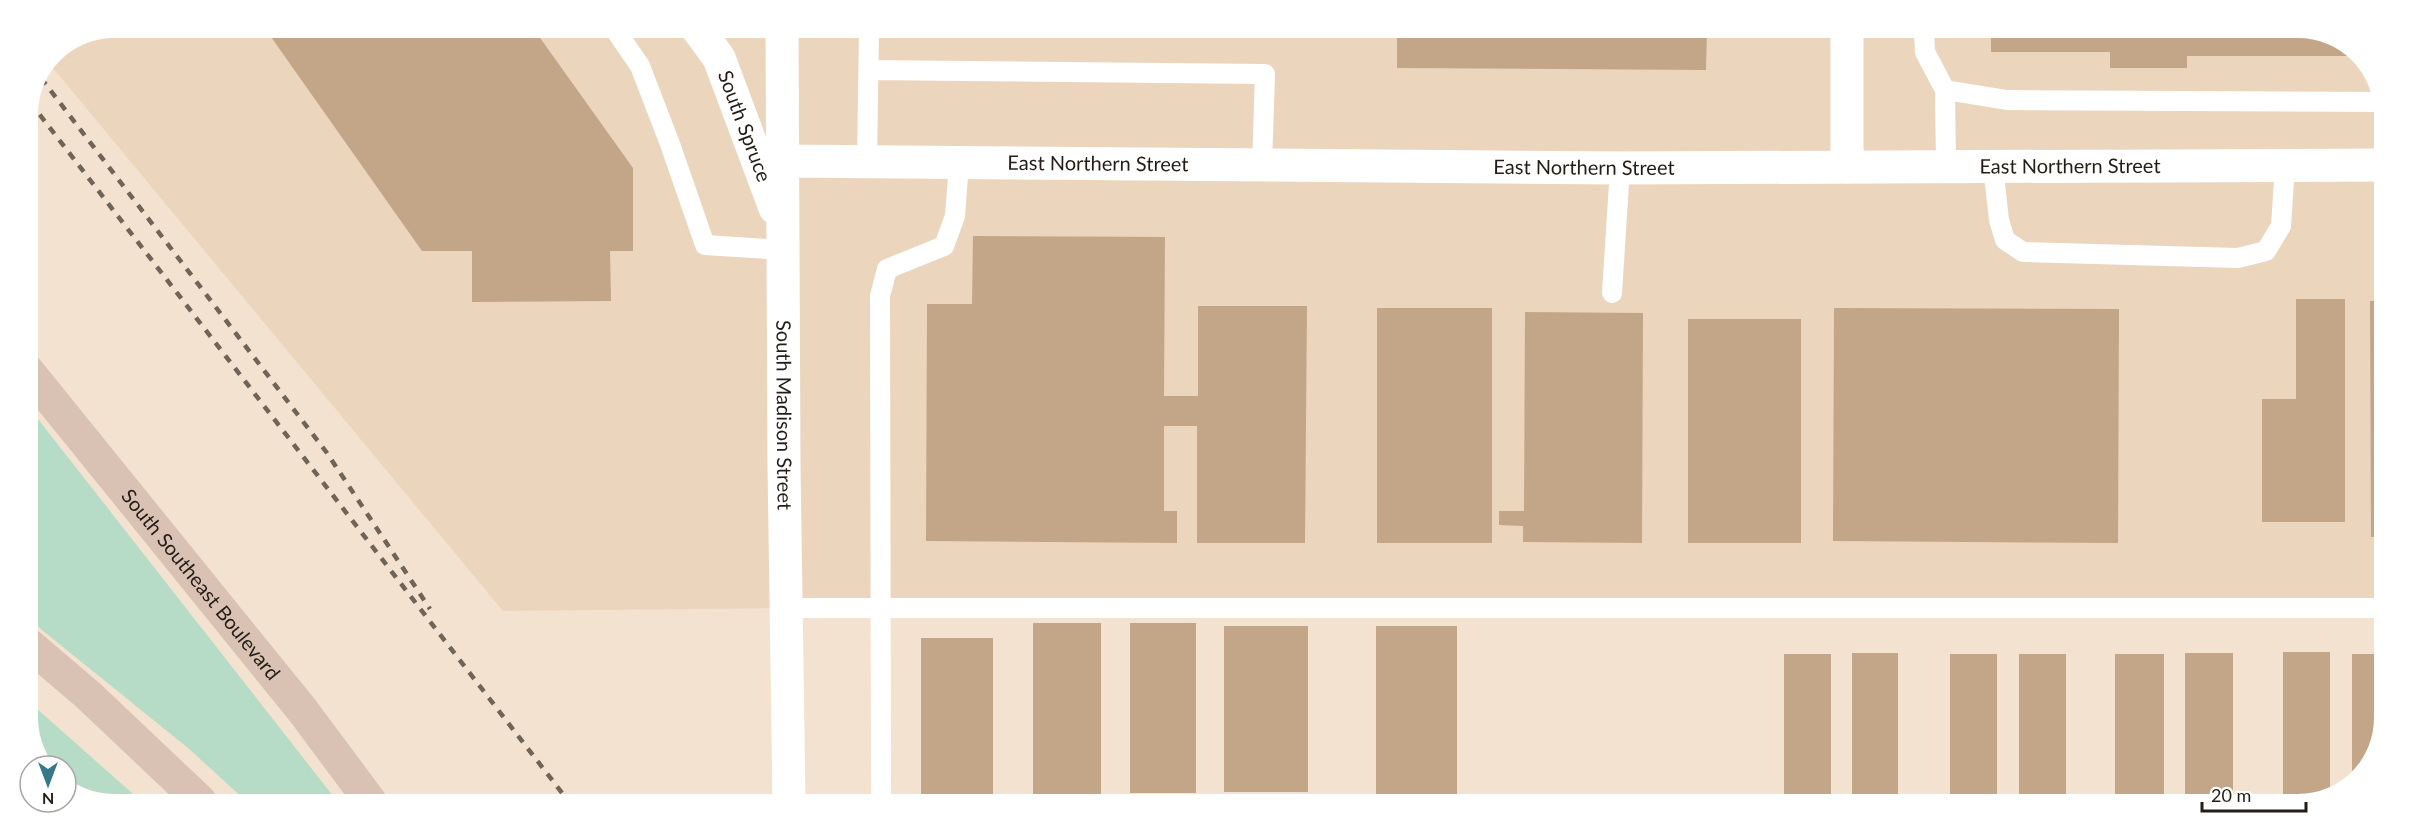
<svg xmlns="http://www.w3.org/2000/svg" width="2412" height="832" font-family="Lato,sans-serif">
	<rect width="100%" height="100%" fill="#f3e2cf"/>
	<path fill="#ecd5bd" d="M113,27L2326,31L2367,60L2385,107L2381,608H786L503,611L48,62L52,52Z"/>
	<path fill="#b6dcc7" d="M27,405L337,801H246L188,748L42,630L27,615Z
		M27,700L141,801H86L66,786V766H43L27,725Z"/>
	<path fill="#c2a687" d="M264,27L533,28L633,168V251H610L611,301L472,302V251H422Z
		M1397,30H1707L1706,70L1397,68Z
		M1991,31H2326L2361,56H2187V68H2110V52H1991Z
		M973,236L1165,237L1164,396H1198V306H1307L1305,543H1197V426H1164V511H1177V543L926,541L927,304H972Z
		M2296,299H2345V522H2262V399H2296Z
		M2370,301H2383L2382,537H2371Z
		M1377,308H1492V543H1377Z
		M1834,308L2119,309L2118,543L1833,541Z
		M1525,312L1643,313L1642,543L1523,542V526L1499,525V511H1524Z
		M1688,319H1801V543H1688Z
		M1033,623H1101V803L1033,802Z
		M1130,623H1196V793H1130Z
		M1224,626H1308V792H1224Z
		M1376,626H1457V803H1376Z
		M921,638H993V802H921Z
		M2283,652H2330V795L2313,800H2283Z
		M1852,653H1898V801H1852Z
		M2185,653H2233V800H2185Z
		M1784,654H1831V801H1784Z
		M1950,654H1997V801H1950Z
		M2019,654H2066V801H2019Z
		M2115,654H2164V800H2115Z
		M2352,654H2381V746L2352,786Z"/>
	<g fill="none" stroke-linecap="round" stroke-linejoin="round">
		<path stroke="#fff" stroke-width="20" d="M614,28L640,66L670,144L705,245L783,250
			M1924,31L1925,52L1945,90L1946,166
			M869,70L1265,74L1262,165
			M1945,90L2007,100L2383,102
			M867,162L869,29
			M1993,166L1999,220L2005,240L2023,252L2238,258L2266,251L2281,226L2285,165
			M1612,293L1620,168
			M786,608H2381
			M881,802L880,296L887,269L944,246L955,216L959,163"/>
		<g stroke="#fff" stroke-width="33">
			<path id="s1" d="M697,28L719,58L775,208"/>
			<path id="s2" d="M782,28L784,465L789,802"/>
			<path d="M1847,31V167"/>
			<path id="s3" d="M783,161L1620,168L2384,165"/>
		</g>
		<g stroke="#d9c1b4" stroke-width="33">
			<path id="s4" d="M27,370L303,711L370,801"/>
			<path d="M27,643L88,695L200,801"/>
		</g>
		<path stroke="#6e6458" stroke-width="4.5" stroke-dasharray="8 8" stroke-linecap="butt" d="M41,78L327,453L430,609
			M30,102L569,802"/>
	</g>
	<g text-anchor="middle" stroke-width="5" stroke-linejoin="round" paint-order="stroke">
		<g font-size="20" fill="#231d16" stroke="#fff">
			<text dy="7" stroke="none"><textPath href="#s1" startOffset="110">South Spruce</textPath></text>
			<text dy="7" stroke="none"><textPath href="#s3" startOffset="315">East Northern Street</textPath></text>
			<text dy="7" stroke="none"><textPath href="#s3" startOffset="1287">East Northern Street</textPath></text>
			<text dy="7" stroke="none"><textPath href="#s3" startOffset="801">East Northern Street</textPath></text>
			<text dy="7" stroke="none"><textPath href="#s2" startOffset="387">South Madison Street</textPath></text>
			<text dy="7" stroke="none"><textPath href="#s4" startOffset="276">South Southeast Boulevard</textPath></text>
		</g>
	</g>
	<path d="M0 0H2412V832H0ZM114 38H2298A76 76 0 0 1 2374 114V718A76 76 0 0 1 2298 794H114A76 76 0 0 1 38 718V114A76 76 0 0 1 114 38Z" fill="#fff" fill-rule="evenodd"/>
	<g transform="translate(48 784) rotate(180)"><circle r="28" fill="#ffffff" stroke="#a7a5a2" stroke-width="1.5"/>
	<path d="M0-4.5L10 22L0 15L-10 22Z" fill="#357988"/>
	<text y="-9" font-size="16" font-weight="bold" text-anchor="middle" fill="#231d16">N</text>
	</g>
	<path d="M2202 802v9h104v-9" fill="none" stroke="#231d16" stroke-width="3"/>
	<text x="2211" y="802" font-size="18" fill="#231d16" stroke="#ffffff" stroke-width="4.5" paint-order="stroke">20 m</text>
</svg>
